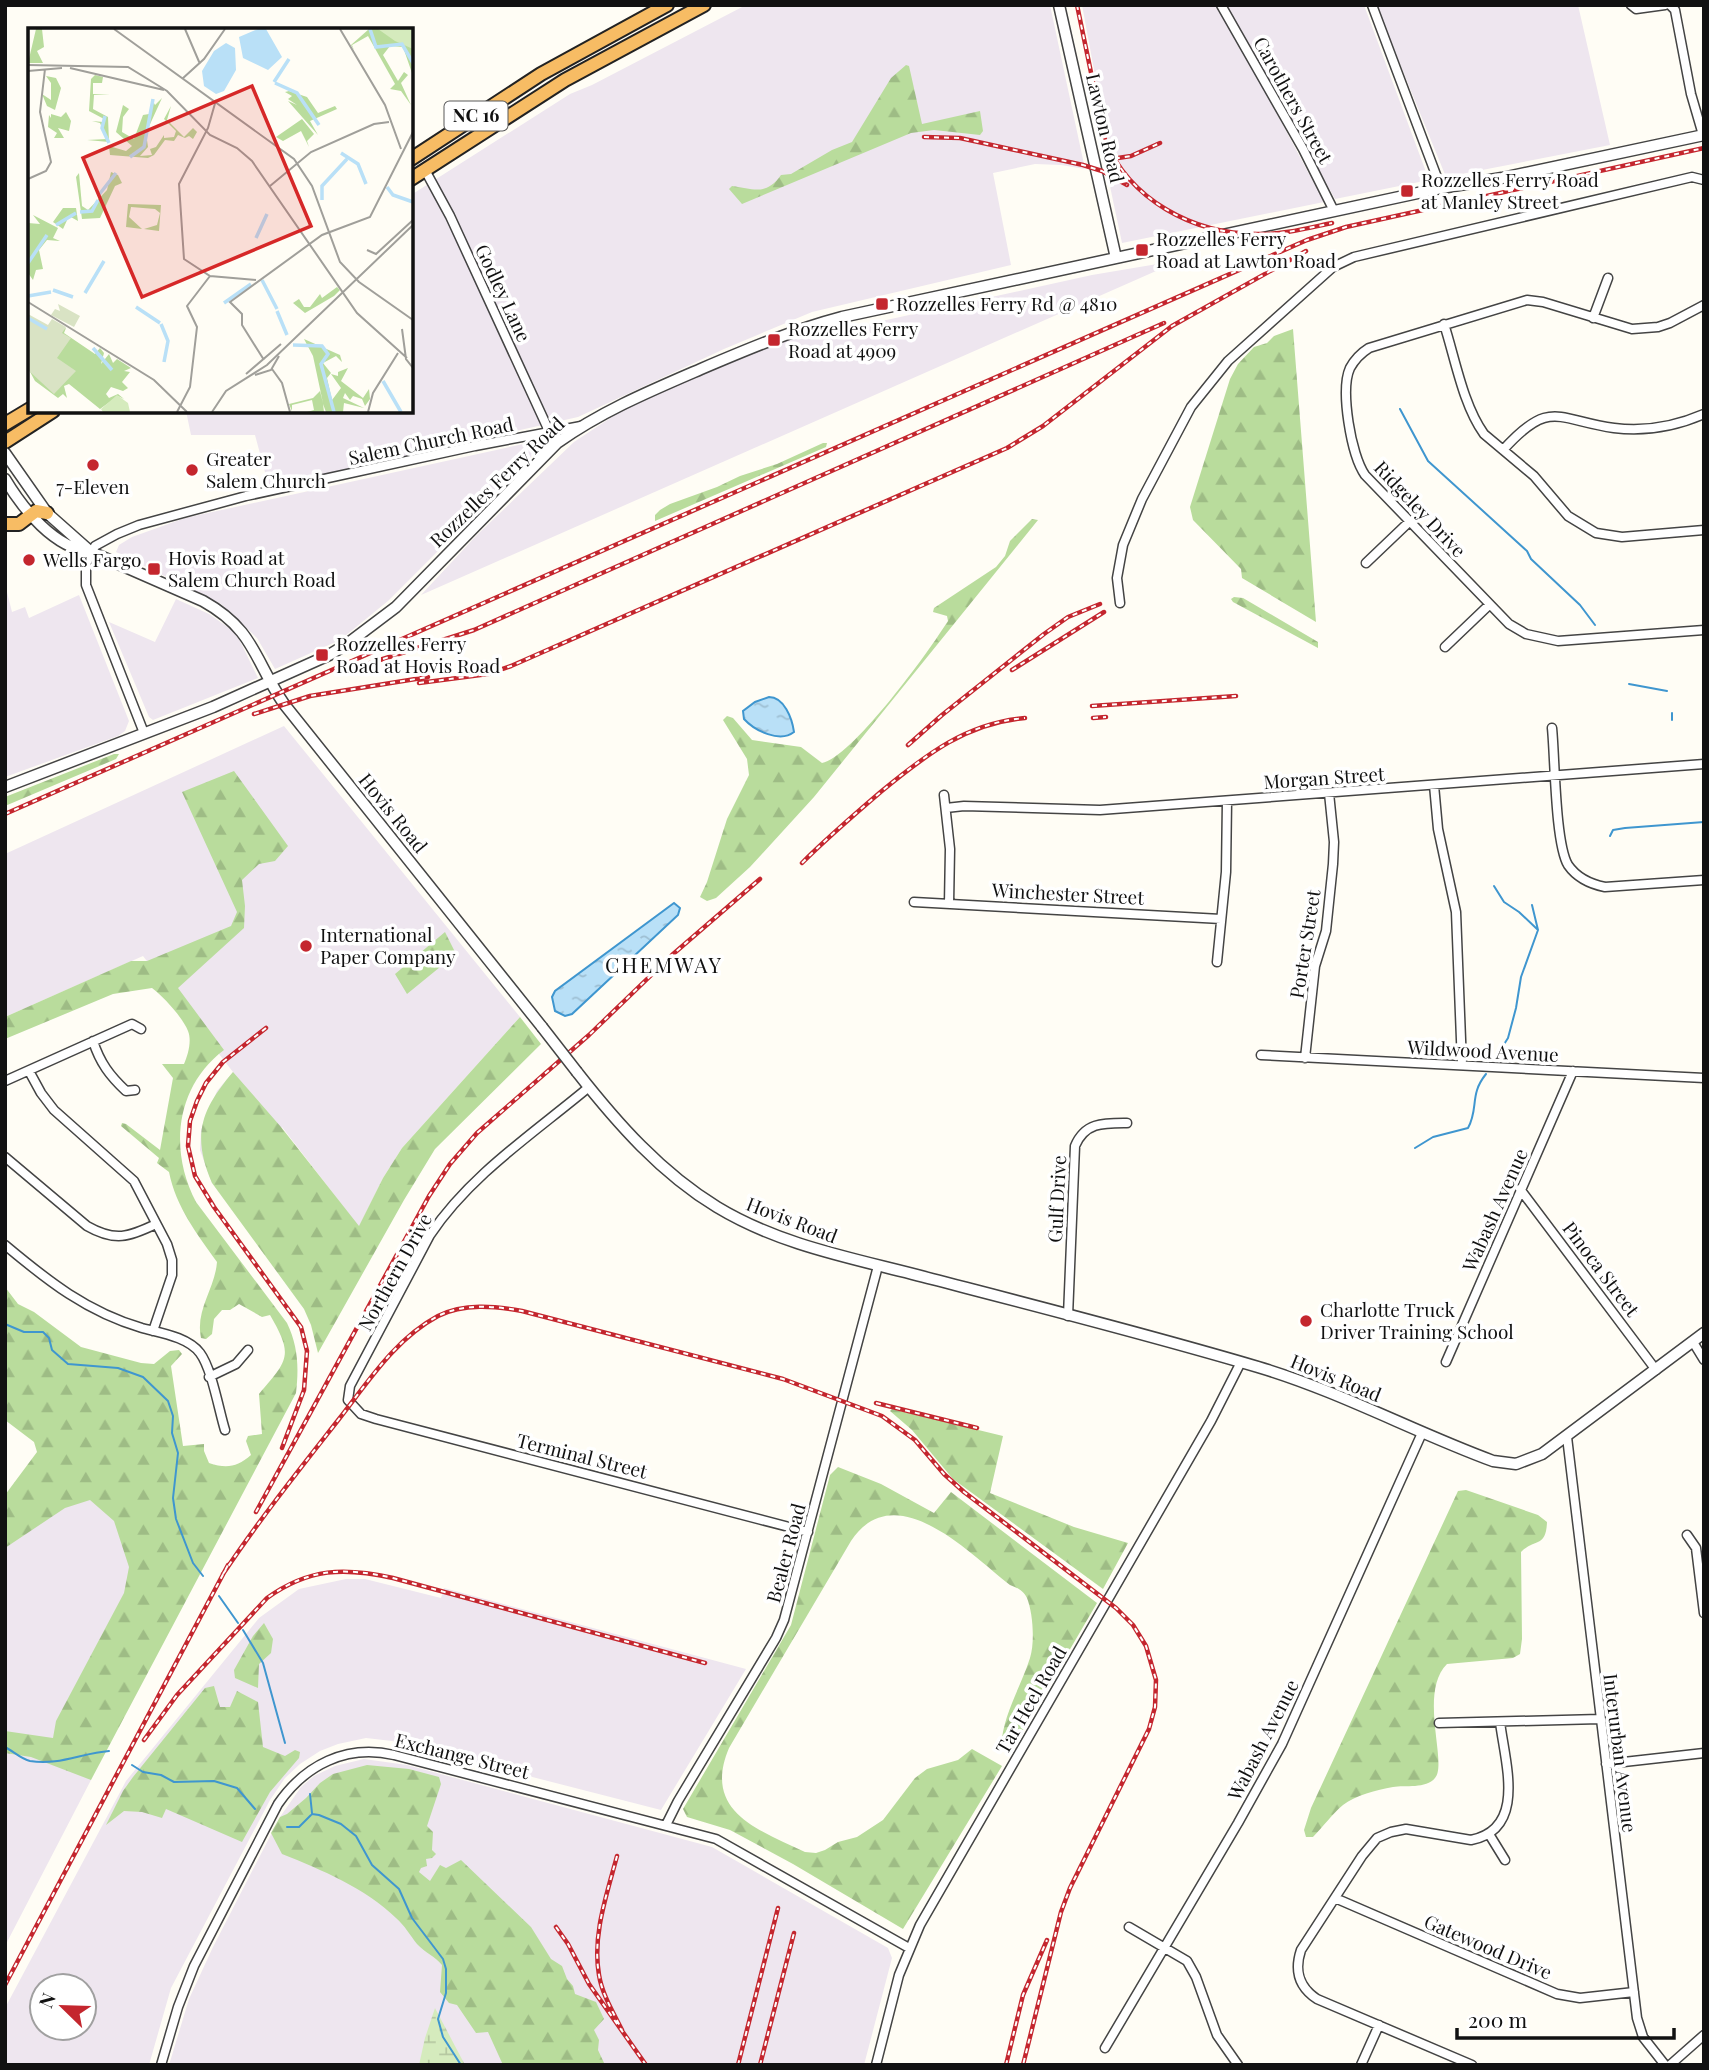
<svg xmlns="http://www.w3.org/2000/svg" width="1709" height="2070" font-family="'Playfair Display',serif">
	<defs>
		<pattern id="forest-firs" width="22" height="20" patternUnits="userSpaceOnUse" patternTransform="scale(1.75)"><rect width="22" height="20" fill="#b9dc9c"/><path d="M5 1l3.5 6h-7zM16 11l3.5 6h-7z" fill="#9ebc85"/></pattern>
		<pattern id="wetland-marsh" width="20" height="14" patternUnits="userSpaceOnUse" patternTransform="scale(1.75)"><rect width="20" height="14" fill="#d5ebbd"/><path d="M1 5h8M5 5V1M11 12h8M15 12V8" fill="none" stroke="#b6c8a1"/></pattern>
		<pattern id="water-ripples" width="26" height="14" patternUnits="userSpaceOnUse" patternTransform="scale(1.75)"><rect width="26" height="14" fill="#b9e0f7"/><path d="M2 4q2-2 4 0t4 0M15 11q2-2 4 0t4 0" fill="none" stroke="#9ebfd3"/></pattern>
	</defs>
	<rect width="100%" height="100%" fill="#fffdf5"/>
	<path fill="#eee6ef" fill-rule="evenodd" d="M746,5H1050L1085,169L1061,165L1035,164L993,173L1011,265L812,312L724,349L578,417L269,487L255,435H191L186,411H411V195L570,94L592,85Z
		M1082,5H1215L1243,50L1324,202L1122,243L1104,158L1110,156Z
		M1225,5H1364L1429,180L1335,199Z
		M1376,5H1578L1610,145L1446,177Z
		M1181,260L421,595L476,536L574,442L630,405L796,336L868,324L1092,275Z
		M528,443L533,449L531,458L388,601L340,640L275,669L257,638L221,604L116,552L119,545L132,537L185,518Z
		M5,584L12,612L25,607L29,618L79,595L129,721L125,731L118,736L5,777Z
		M176,599L209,614L232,630L240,641L258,678L153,720L149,717L109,622L155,642Z
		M284,726L520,1017L402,1148L383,1178L359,1227L282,1127L212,1183L200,1150L201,1130L217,1091L233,1072L143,956L5,1017V854Z
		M100,1445L151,1514L94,1761L91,1780L5,1946V1516Z
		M346,1579H365L441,1598L444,1588L746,1669L661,1810L392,1741L366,1738L338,1744L320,1751L300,1764L285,1778L270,1800L171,1988L149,2065H5V2008L126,1781L259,1618L299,1589ZM42,1986H84V2028H42Z
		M364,1759L407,1765L712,1847L888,1948L892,1958L864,2065H169L189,1999L213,1947L280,1817L301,1787L314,1776L335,1766Z"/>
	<path fill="url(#forest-firs)" d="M906,65L909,66L922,124L980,111L983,131L980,135L934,130L911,133L742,204L729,189L732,186C754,189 766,196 781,175L791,174L832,150L852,142L891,78Z
		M1293,329L1316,622L1242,578L1241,569L1193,520L1190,507L1230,379L1238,364L1254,347L1267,343L1274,336Z
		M823,443H827L826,447L655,521V515L660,510L670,504L717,487L740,476L777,464Z
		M1032,519L1038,520L814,797L750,867L716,898L707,901L700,897L707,882L727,819L749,775L747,759L723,720L727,716L733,718L752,740L801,747L822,763C851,758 924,658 942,630L948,621L947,616L933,612L934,608L996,567L1005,556L1010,541Z
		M1234,597L1243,598L1318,642V648L1233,602L1231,599Z
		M114,754H119L116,759L5,806V797Z
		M234,771L288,846L275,861L259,864L242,880L245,906L244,928L178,988L224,1050C175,1087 169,1151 196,1202L287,1323C298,1346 299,1367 296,1393L91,1780L31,1757L5,1753V1731L53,1738L56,1721L124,1593L129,1567L114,1521L90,1500L65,1508L5,1548V1495L37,1452L34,1442L5,1420V1287L18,1304L34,1312L81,1347L141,1363L154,1364L170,1351L179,1350L182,1354L171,1366L183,1446L204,1444V1451L209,1463C227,1469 237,1467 251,1455L246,1441L248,1436L262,1434L259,1394C288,1360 294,1356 270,1315L262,1317L239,1304L230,1310H222L214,1319L212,1334L206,1339L201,1338C195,1310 215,1289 217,1262C197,1234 176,1207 169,1172L157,1163L159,1158L121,1126L122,1123L126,1124L160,1150L173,1078L162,1064H184C188,1055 192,1041 188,1031C183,1018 163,996 152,988L113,994L5,1039V1017L131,961H147L231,926L237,912L182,792Z
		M445,932L456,954L407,994L395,974Z
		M520,1017L541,1044L435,1149L404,1200L318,1353L311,1325L304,1309L212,1183C192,1136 200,1111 233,1072L281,1127L359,1226L383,1178L402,1148Z
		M892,1409L1003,1436L990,1493L1074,1527L1128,1543L1103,1589L953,1479L912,1430L890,1411Z
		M838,1467L881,1484L934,1513L951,1492L1097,1603L1010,1752L1001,1747C1003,1714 1020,1689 1030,1658C1035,1642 1033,1613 1027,1598C1023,1590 1017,1588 1010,1585C969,1553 895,1475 851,1541L729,1748C702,1812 759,1830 805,1852L816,1853L825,1850L838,1842L857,1837L883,1820L915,1778L927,1769L958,1760L972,1749L1002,1766L903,1929L793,1864L730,1830L687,1817L683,1809L791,1625L830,1475Z
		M1466,1490L1538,1515L1547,1522C1546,1548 1535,1538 1521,1552L1522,1639L1520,1654L1513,1658L1447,1664C1418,1693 1448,1764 1435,1778C1426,1789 1405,1785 1393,1787C1376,1790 1356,1795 1343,1805C1332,1814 1323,1827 1313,1837H1306L1304,1830L1311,1808L1458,1491Z
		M264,1623L273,1639L271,1653L259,1664L258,1688L235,1678L234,1670L253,1636Z
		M214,1686L220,1707H230L237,1691L258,1702L263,1747L285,1756L295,1750L300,1752L299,1758L270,1792L242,1842L166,1809L162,1818L142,1812L124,1811L106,1825L123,1791L133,1777L205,1688Z
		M367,1765L409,1769L439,1777L441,1784L427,1826L433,1832L432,1850L436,1854L432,1858L426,1859L427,1866L421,1868L419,1872L430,1881L440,1865L446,1868L461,1860L531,1927L551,1959L562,1966L567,1979L573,1986L575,1994L596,2002L604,2019L594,2030L599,2040L598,2050L605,2065H503L488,2032L476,2033L457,2005L449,2003L440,1992L442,1965C435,1956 425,1953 417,1944C410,1935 405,1926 396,1918C365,1888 322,1870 282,1854L271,1833L280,1817L287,1814L306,1798L320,1783L333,1774Z"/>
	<path fill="url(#wetland-marsh)" d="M435,2008L465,2065H419L425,2038Z"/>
	<path fill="url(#water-ripples)" stroke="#3f96cf" stroke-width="2" d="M769,697C784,697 792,718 794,732C780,743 755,731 744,719L743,711L755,702Z
		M674,903L680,908L678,915L572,1014L565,1016L555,1011L552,997L555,991Z"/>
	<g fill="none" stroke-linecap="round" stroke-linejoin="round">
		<path stroke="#3f96cf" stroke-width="2" d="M1400,409L1428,461L1527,551L1531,559L1580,605L1595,625
			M1629,684L1667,691
			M1672,713V720
			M1610,836L1613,830L1625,828L1704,822
			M1494,886L1504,902L1519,912L1537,929
			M1494,1060L1508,1038L1516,1008L1521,977L1538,930L1532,905
			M1415,1148L1433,1137L1468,1128C1479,1108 1469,1095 1486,1074
			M5,1324L24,1332H43L49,1338L52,1350L68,1364L118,1368L143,1377L168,1401L173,1416L172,1433L178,1453L173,1498L176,1519L193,1563L203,1576
			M219,1596L238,1623
			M243,1630L263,1663L285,1743
			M5,1747C13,1751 21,1759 30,1761C58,1766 82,1753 109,1751
			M132,1765L143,1772L161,1775L174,1782L214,1781L237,1788L255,1809
			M310,1794L312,1813
			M312,1814L319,1815L341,1824L356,1836L372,1865L399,1889L412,1918L443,1959L446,1969V1993L438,2019L443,2037L461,2065
			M287,1827H299L311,1815"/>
		<defs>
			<path id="minor" d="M1221,5L1303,149L1334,211
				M1372,5L1441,188
				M1631,5L1636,9L1665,5
				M1670,5L1675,10L1691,94L1703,135
				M425,170L450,216L549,431
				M1704,305L1670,323L1658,327L1632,329L1543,302L1527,300L1369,348C1361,353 1355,359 1350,368C1340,390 1351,455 1365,475L1509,624L1526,634L1558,641L1704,630
				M1593,318L1608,278
				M1444,324C1455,358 1463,405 1484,434L1534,476L1568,516L1596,533L1622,537L1704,530
				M1503,450C1550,398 1557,420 1614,428C1646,432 1674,427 1704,414
				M1366,563L1409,522
				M1120,603L1117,578L1123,545L1142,499L1191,407L1228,361L1333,267L1354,257L1692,177L1704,180
				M1445,647L1489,605
				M1552,728C1555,757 1555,843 1568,865C1577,878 1590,884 1605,887L1704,880
				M144,733L86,585V564L95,546L117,534L139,525L246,496L475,446L581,426
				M1434,785L1438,829L1456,912L1462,1065
				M944,795L950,849L949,904
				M946,808L964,806L1100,810L1704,764
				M914,902L1221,919
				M1217,962L1226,872L1227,801
				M93,1041C100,1063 110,1076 126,1091L135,1090
				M1261,1055L1704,1078
				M1305,1058L1315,966L1326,931L1333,864L1334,842L1329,793
				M29,1071L41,1093L54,1110L134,1181L167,1244L172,1260V1275L153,1331
				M5,1081L132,1024L141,1029
				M589,1087C534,1133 470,1175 430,1235L350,1386L348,1400L361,1414L376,1419L808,1532
				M5,1157L87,1226C115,1242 129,1237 156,1224
				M1520,1189L1656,1370
				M5,1245C48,1281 87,1312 142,1328C161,1333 188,1337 200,1353C212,1369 219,1411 225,1430
				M1068,1316L1075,1146C1085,1122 1104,1123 1127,1123
				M1693,1342L1704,1360
				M1446,1362L1573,1071
				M209,1377L236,1364L248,1350
				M1567,1437L1637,2018L1643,2037L1665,2065
				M1687,1535L1696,1548L1704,1613
				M1439,1723L1600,1719
				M1606,1764L1704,1753
				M666,1825L678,1801L776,1638L784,1620L878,1266
				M1489,1834L1505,1860
				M1335,1898L1557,1994L1580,1998L1634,1992
				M1129,1927L1187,1961L1196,1977L1217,2035L1238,2065
				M1105,2048L1238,1823L1282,1744L1422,1433
				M161,2065L178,2007L194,1966L278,1804C305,1765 346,1744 394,1755L716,1839L909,1948
				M876,2065L899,1975L920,1925L1211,1421L1241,1362
				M1361,2065L1379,2025
				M1472,2065L1317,1999C1299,1987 1294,1971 1301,1950L1362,1856L1377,1838L1391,1832L1406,1829L1471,1840C1527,1829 1505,1763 1500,1722
				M1670,2065L1704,2035"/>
			<path id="tertiary" d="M1059,5L1116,258
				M5,453L47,513L91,552
				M5,479C23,509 54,548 91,552L203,601C255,630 254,660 284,704L542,1027
				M5,787L213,707L329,655L347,644L396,607L557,443C602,411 650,391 701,369C748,349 793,330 842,317L1441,188L1502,178L1704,135
				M577,1072C617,1123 661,1173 717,1207C783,1247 858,1259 932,1279C1040,1307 1150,1335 1258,1367C1339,1391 1414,1432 1493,1461L1516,1464L1542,1454L1704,1333"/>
			<path id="trunk" d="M411,159L541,74L667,5
				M411,179L565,80L704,5
				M5,424L30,409
				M5,442L53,411
				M5,524H19L36,511L47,513"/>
		</defs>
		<use href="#minor" stroke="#444" stroke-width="11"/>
		<use href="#tertiary" stroke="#444" stroke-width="13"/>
		<use href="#trunk" stroke="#222" stroke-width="16"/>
		<use href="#minor" stroke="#fff" stroke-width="8"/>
		<use href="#tertiary" stroke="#fff" stroke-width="10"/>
		<use href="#trunk" stroke="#f7bc64" stroke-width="12"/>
		<defs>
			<path id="rail" d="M1077,5L1105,140C1130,200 1193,234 1257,234C1282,235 1308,228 1332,223
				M924,137L960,138L1083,165L1102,171L1127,185
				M1105,160L1131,156L1160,143
				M364,665L474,630L1164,323
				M1012,670L1104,612
				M419,683L488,674L511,666L1007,448L1043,426L1172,326L1306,251
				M1092,706L1236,696
				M254,714L310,696L428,677
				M1093,718L1106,717
				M908,745L942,715L1044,634L1068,617L1100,604
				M5,814L1307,240L1346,227L1704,148
				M802,863C828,837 855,814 883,790C927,754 967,723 1025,718
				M266,1028L223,1062L206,1083L197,1101L190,1121L188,1146L195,1176L214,1207L301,1327L307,1351L304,1390L282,1448
				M876,1403L977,1428
				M256,1512L429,1196L450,1164L477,1133L589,1035L672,955L760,879
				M223,1574C259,1520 299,1470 339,1419C368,1382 395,1339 438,1316C464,1303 495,1306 522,1311L783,1379L882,1416L915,1440L944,1474L964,1492L1116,1608L1133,1625L1146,1646L1156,1680L1155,1707L1149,1729L1070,1888L1061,1912L1023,2065
				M144,1740L177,1695L267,1598C309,1568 344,1567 393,1578L705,1663
				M617,1856C607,1894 592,1935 599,1975C602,1994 613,2012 622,2030
				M556,1927L568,1944L589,1984L646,2065
				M5,1985L228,1565
				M738,2065L778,1908
				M760,2065L794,1933
				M1006,2065L1023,1995L1047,1940"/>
		</defs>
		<use href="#rail" stroke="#c4262e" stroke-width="4.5"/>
		<use href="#rail" stroke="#fff" stroke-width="2" stroke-dasharray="5" stroke-linecap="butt"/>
		<defs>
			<path id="tertiary-bridge" d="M542,1027L577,1072"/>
		</defs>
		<use href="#tertiary-bridge" stroke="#444" stroke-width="13" stroke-linecap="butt"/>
		<use href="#tertiary-bridge" stroke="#fff" stroke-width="10"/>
	</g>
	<g fill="#c4262e" stroke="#fff" stroke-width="2.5">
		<rect x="1400" y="184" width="14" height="14" rx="3.5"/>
		<rect x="1135" y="243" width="14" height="14" rx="3.5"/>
		<rect x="875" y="297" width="14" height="14" rx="3.5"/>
		<rect x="767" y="333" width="14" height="14" rx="3.5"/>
		<circle cx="93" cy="465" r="7"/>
		<circle cx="192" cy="470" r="7"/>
		<circle cx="29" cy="560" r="7"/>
		<rect x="147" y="562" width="14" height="14" rx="3.5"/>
		<rect x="315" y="648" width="14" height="14" rx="3.5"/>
		<circle cx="306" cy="946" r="7"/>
		<circle cx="1306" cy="1321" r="7"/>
	</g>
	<g text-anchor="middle" stroke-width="7" stroke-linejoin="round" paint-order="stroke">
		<rect fill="#fff" stroke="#585858" stroke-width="2" x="444.5" y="101.5" width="63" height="29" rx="5"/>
		<g font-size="18" font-weight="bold" fill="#111">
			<text x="476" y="122">NC 16</text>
		</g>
		<g font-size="19" fill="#111" stroke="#fff">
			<text transform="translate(1293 100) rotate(61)" y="7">Carothers Street</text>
			<text transform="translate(1105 128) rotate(77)" y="7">Lawton Road</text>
			<text transform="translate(503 293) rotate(65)" y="7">Godley Lane</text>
			<text transform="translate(431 441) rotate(-12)" y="7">Salem Church Road</text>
			<text transform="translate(497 482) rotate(-44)" y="7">Rozzelles Ferry Road</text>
			<text transform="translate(1420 509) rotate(47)" y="7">Ridgeley Drive</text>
			<text transform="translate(1324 778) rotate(-4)" y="7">Morgan Street</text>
			<text transform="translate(393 813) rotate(51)" y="7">Hovis Road</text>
			<text transform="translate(1068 894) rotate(3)" y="7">Winchester Street</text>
			<text transform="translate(1305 944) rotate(-81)" y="7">Porter Street</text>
			<text transform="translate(1483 1051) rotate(3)" y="7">Wildwood Avenue</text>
			<text transform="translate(1057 1199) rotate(-87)" y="7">Gulf Drive</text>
			<text transform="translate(1495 1210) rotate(-66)" y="7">Wabash Avenue</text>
			<text transform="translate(792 1220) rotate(21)" y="7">Hovis Road</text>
			<text transform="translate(1601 1269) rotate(53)" y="7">Pinoca Street</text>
			<text transform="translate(395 1272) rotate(-61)" y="7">Northern Drive</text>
			<text transform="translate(1336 1378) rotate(22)" y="7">Hovis Road</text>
			<text transform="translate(582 1456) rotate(14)" y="7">Terminal Street</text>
			<text transform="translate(786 1553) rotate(-75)" y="7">Bealer Road</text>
			<text transform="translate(1031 1700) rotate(-60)" y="7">Tar Heel Road</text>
			<text transform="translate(1263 1740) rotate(-63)" y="7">Wabash Avenue</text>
			<text transform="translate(1620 1753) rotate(83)" y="7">Interurban Avenue</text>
			<text transform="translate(462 1756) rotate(14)" y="7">Exchange Street</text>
			<text transform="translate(1488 1947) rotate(23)" y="7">Gatewood Drive</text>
		</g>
		<g font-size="19" fill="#111" stroke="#fff" text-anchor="start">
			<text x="1421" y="187">Rozzelles Ferry Road<tspan x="1421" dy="22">at Manley Street</tspan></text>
			<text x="1156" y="246">Rozzelles Ferry<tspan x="1156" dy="22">Road at Lawton Road</tspan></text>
			<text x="896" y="311">Rozzelles Ferry Rd @ 4810</text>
			<text x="788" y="336">Rozzelles Ferry<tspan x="788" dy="22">Road at 4909</tspan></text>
			<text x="206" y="466">Greater<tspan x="206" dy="22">Salem Church</tspan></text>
			<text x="93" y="494" text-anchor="middle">7-Eleven</text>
			<text x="168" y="565">Hovis Road at<tspan x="168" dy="22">Salem Church Road</tspan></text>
			<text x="43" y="567">Wells Fargo</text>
			<text x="336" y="651">Rozzelles Ferry<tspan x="336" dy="22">Road at Hovis Road</tspan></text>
			<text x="320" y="942">International<tspan x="320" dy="22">Paper Company</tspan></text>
			<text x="1320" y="1317">Charlotte Truck<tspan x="1320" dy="22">Driver Training School</tspan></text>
		</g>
		<g font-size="21" letter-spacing="2" fill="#111" stroke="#fff">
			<text x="664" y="973">CHEMWAY</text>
		</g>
	</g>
	<g transform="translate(28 28)">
		<rect width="385" height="385" fill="#fffdf5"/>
		<path d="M8,1H14L16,19L9,23L15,35H0ZM341,1H385V48L375,19L362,18L355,27L370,53L376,44L380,47L373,55L383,77L373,63L362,61L367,56L340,8L324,17L326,22L323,17ZM67,47L75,49L74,55H65V66L82,67H66L65,81L80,89L81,114L59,112L79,111L72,95L64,93L75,94L76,91L61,83L63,51ZM18,48L28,50L33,60L27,82L19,78L14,66L23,72V55ZM261,63L279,69L290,85L307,78L309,81L282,93L290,107L260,73L269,77L260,71L264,68L257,64ZM134,70L118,105L120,119L112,128L124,127L122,121L128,119L136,107V110L146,109L148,103L136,91L143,78L139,92L156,109L165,100L169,104L165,111L161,108L157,110L150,107L146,113L137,112L126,127L120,130L82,127L81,118L98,123L104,118L88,104L95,77L101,81L95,89L94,104L106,111L115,87L121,86L124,71L127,77ZM38,84L43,93L41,103L30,100L36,110H26L29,105L20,99L21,87L23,90V86L33,89ZM274,91L286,106L279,113L281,119L273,103L255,113L248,109ZM83,144L90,147L94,155L87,158L72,190L54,191L48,149L51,145L54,178L60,182L79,162ZM100,176L133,177L131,203L116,201L129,197L132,185L127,181L103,179L101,189L114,201L98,199ZM35,180H48L50,193L41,188L35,201L25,194ZM5,187L30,200L25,210L32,213L19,212L11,222L15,241L8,242L5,252L0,245V195L12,196ZM309,259L312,262L306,268L277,285L265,275L271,271L276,279H282L292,266L294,270ZM38,300L36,305L67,326L72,320L76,325L73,336L81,326L85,335L89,331L103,340L96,343L102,344L94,354L100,360L95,363L83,359L78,366L81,370L90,366L96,371L90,368L72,381L41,356L36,358L39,370L35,366L30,370L7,353L0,340L29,336L26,304ZM276,311L312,327L314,334L308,328L295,335L303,345L299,350L304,372L313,360L303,346L310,348V344L320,340L313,353L335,370L341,361L342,371L337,378L334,371L325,368L322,372L317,365L315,370L336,380L316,375L315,384H298L295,376L296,384H279L286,382L284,372L264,377V383L261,376L285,370L292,363L295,375L285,328Z" fill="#b9dc9c"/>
		<path d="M30,276L52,288L46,299L23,287L27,281L32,283ZM0,286L20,297L24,291L38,299L34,305L43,310L29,330L48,343L26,366L0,342Z" fill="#d9e3c4"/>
		<path d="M350,1H385V21L367,13ZM89,367L100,375L102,384H75L73,381Z" fill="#d5ebbd"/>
		<path d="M230,1H238L254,29L240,42L215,30L211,9ZM198,15L207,20L208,42L196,63L188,66L176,58L174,43L186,23Z" fill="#b9e0f7"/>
		<path fill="none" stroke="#b9e0f7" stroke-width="3.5" d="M342,1L348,19L374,16L385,35M246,54L261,31M247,55L269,65L291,97M77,88L74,100L81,115M313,125L330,136L338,156M102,129L116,119L125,71M359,159L365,167L385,174M70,168L88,145M294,172V158L319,131M52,184L64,183L70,172M28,197L48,185M228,210L239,186M0,235L19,207M234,252L249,281M25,262L45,269M57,265L76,233M0,268L23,264M196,275L223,256M108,279L132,295M249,283L259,307M0,290L19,301M133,296L140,313L136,334M265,317L294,318L300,326L293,336L306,384M65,320L84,342M355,353L373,384"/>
		<path fill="none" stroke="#a09f9a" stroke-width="2" d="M86,1L266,131L284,158L312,234L331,254L385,292M157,1L172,36M312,1L357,77L373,121M0,37L100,39L139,63L182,107L209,120L224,133L329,285L379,330M42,40L136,62M0,43L34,40M154,51L176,31L197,1M188,72L180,100L151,156L156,231L182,248L228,252M0,151L18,143L23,134L12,84L17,41M242,158L283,124L346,96L361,94M339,222L348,226L385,192M0,274L126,352L159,384M374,301L378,331L385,340M236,332L214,297V286L202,274L294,207L342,189L385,104M244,341L254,355L262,384M218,346L253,316M227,347L243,342L251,328M149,384L162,359L169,299L159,278L182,248M184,384L198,363L239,337L385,197M340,384L345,365L370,325"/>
		<path fill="#d62828" fill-opacity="0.15" stroke="#d62828" stroke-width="3.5" d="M224,58L283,198L114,269L55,130Z"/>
		<rect width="385" height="385" fill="none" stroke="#111" stroke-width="3.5"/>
	</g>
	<rect width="1709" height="2070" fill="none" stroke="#111111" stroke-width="14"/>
	<g transform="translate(63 2007) rotate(293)"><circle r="33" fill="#ffffff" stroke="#a0a0a0" stroke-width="2"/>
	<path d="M0-5L12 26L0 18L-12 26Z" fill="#c4262e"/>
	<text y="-10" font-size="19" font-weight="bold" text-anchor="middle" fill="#111111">N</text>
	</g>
	<path d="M1457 2028v10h217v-10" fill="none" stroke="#111111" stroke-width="3.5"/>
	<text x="1468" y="2028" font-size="21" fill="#111111" stroke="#ffffff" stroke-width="5" paint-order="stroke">200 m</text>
</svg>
